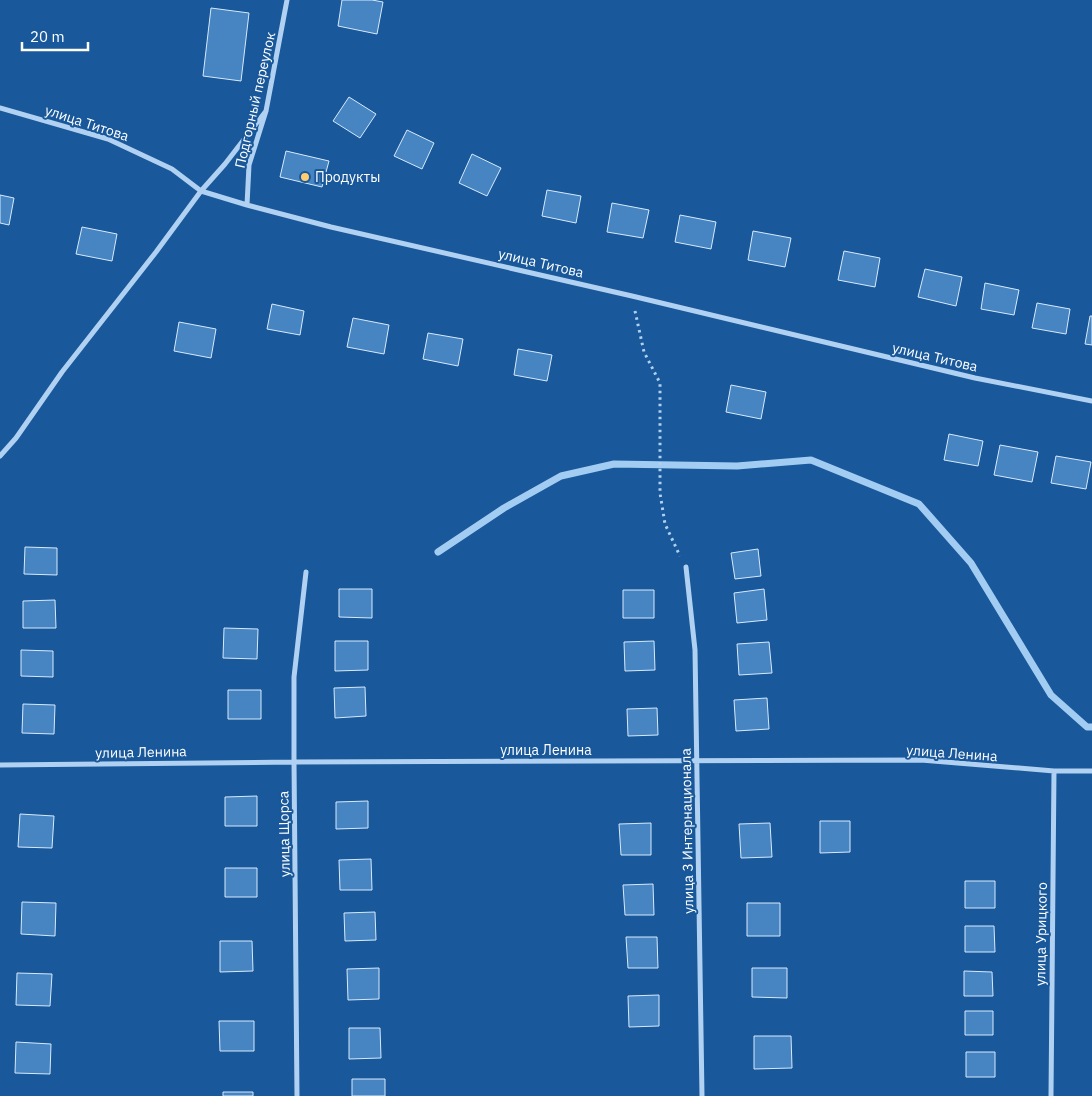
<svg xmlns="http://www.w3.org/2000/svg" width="1092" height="1096" font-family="'IBM Plex Sans',sans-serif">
	<rect width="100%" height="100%" fill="#19589a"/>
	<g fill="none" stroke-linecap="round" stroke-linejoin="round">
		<path stroke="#a3ccf3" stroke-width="7" d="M438,552L504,508L561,476L614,464L737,466L811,460L919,504L971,563L1051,695L1087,727H1092"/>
	</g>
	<path fill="#4684c2" stroke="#d7eafc" d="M342,0H372L383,2L377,34L338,26Z
		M211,8L249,13L241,81L203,76Z
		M349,97L376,114L360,138L333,121Z
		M407,130L434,143L422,169L394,156Z
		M286,151L329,161L322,187L280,177Z
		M472,154L501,168L487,196L459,183Z
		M547,190L581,196L576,223L542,216Z
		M0,195L14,198L9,225L0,223Z
		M612,203L649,210L643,238L607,232Z
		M680,215L716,222L711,249L675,242Z
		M82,227L117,234L112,261L76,254Z
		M753,231L791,238L785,267L748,260Z
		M844,251L880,258L875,287L838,280Z
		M925,269L962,277L956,306L918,297Z
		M985,283L1019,290L1014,315L981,309Z
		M1037,303L1070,309L1066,334L1032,328Z
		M272,304L304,311L300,335L267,329Z
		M1090,316H1092V345L1085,344Z
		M353,318L389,325L384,354L347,347Z
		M179,322L216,329L211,358L174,351Z
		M428,333L463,339L458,366L423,359Z
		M518,349L552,355L547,381L514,375Z
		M731,385L766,392L761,419L726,412Z
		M949,434L983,441L978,466L944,460Z
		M1000,445L1038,452L1032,482L994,475Z
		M1056,456L1091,462L1086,489L1051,483Z
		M25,547L57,548V575L24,574Z
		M758,549L761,576L735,579L731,553Z
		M339,589H372V618L339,617Z
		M764,589L767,620L737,623L734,593Z
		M623,590H654V618H623Z
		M55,600L56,628H23V601Z
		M224,628L258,629L257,659L223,658Z
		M335,641H368V670L335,671Z
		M654,641L655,670L625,671L624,642Z
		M769,642L772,673L739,675L737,644Z
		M21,650L53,651V677L21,676Z
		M365,687L366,716L335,718L334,688Z
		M228,690H261V719H228Z
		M767,698L769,729L736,731L734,700Z
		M23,704L55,705L54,734L22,733Z
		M657,708L658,735L628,736L627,709Z
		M257,796V826H225V797Z
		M368,801V828L336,829V802Z
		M20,814L54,816L52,848L18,847Z
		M820,821H850V852L820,853Z
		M651,823V855H621L619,824Z
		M770,823L772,857L741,858L739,824Z
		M371,859L372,890H340L339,860Z
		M225,868H257V897H225Z
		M965,881H995V908H965Z
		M653,884L654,915H625L623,885Z
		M22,902L56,903L55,936L21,934Z
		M747,903H780V936H747Z
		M375,912L376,940L345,941L344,913Z
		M965,926H994L995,952H965Z
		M626,937H657L658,968H628Z
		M220,941H252L253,971L220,972Z
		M379,968V999L348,1000L347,969Z
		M752,968H787V998L752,997Z
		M964,971L992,972L993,996H964Z
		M17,973L52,974L50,1006L16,1005Z
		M659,995V1026L629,1027L628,996Z
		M965,1011H993V1035H965Z
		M219,1021H254V1051H220Z
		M349,1028H380L381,1058L349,1059Z
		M754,1036H791L792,1068L754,1069Z
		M16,1042L51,1044L50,1074L15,1073Z
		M966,1052H995V1077H966Z
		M352,1079H385V1096H352Z
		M223,1092H253V1096H223Z"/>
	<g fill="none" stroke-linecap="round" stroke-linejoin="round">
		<path stroke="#b0d1f1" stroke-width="3" stroke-dasharray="2.5 4" stroke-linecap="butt" d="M635,311L644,352L660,383V493L665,524L680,556"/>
		<path stroke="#b0d1f1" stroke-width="5" d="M0,108L108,139L172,169L201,191L247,205L331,227L632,296L975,378L1092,401
			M247,205L249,165L266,111L287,0
			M0,456L16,438L62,372L156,252L201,191L225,164L266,111
			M686,567L695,650L702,1096
			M0,765L294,762L921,760L1054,771H1092
			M297,1096L294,762V677L306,572
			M1051,1096L1054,771"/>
	</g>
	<circle fill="#ffce70" stroke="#19589a" stroke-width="2" cx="305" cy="177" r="5"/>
	<g text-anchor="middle" stroke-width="4" stroke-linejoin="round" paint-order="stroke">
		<g font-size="14" fill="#fff" stroke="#19589a">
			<text transform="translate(255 100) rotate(-77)" y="5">Подгорный переулок</text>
			<text transform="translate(87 123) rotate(18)" y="5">улица Титова</text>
			<text transform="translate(541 263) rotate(13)" y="5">улица Титова</text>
			<text transform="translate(935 357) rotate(13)" y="5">улица Титова</text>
			<text x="546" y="755">улица Ленина</text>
			<text transform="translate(141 752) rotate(-1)" y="5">улица Ленина</text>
			<text transform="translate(952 753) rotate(4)" y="5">улица Ленина</text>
			<text transform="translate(687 831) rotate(-91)" y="5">улица 3 Интернационала</text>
			<text transform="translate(284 834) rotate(-91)" y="5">улица Щорса</text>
			<text transform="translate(1041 934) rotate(-89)" y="5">улица Урицкого</text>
		</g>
		<g font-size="14" fill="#fff" stroke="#19589a" text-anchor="start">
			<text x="315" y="182">Продукты</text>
		</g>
	</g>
	<path d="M22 42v8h66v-8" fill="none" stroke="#ffffff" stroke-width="2.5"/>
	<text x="30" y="42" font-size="15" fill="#ffffff" stroke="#19589a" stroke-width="4" paint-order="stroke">20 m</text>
</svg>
